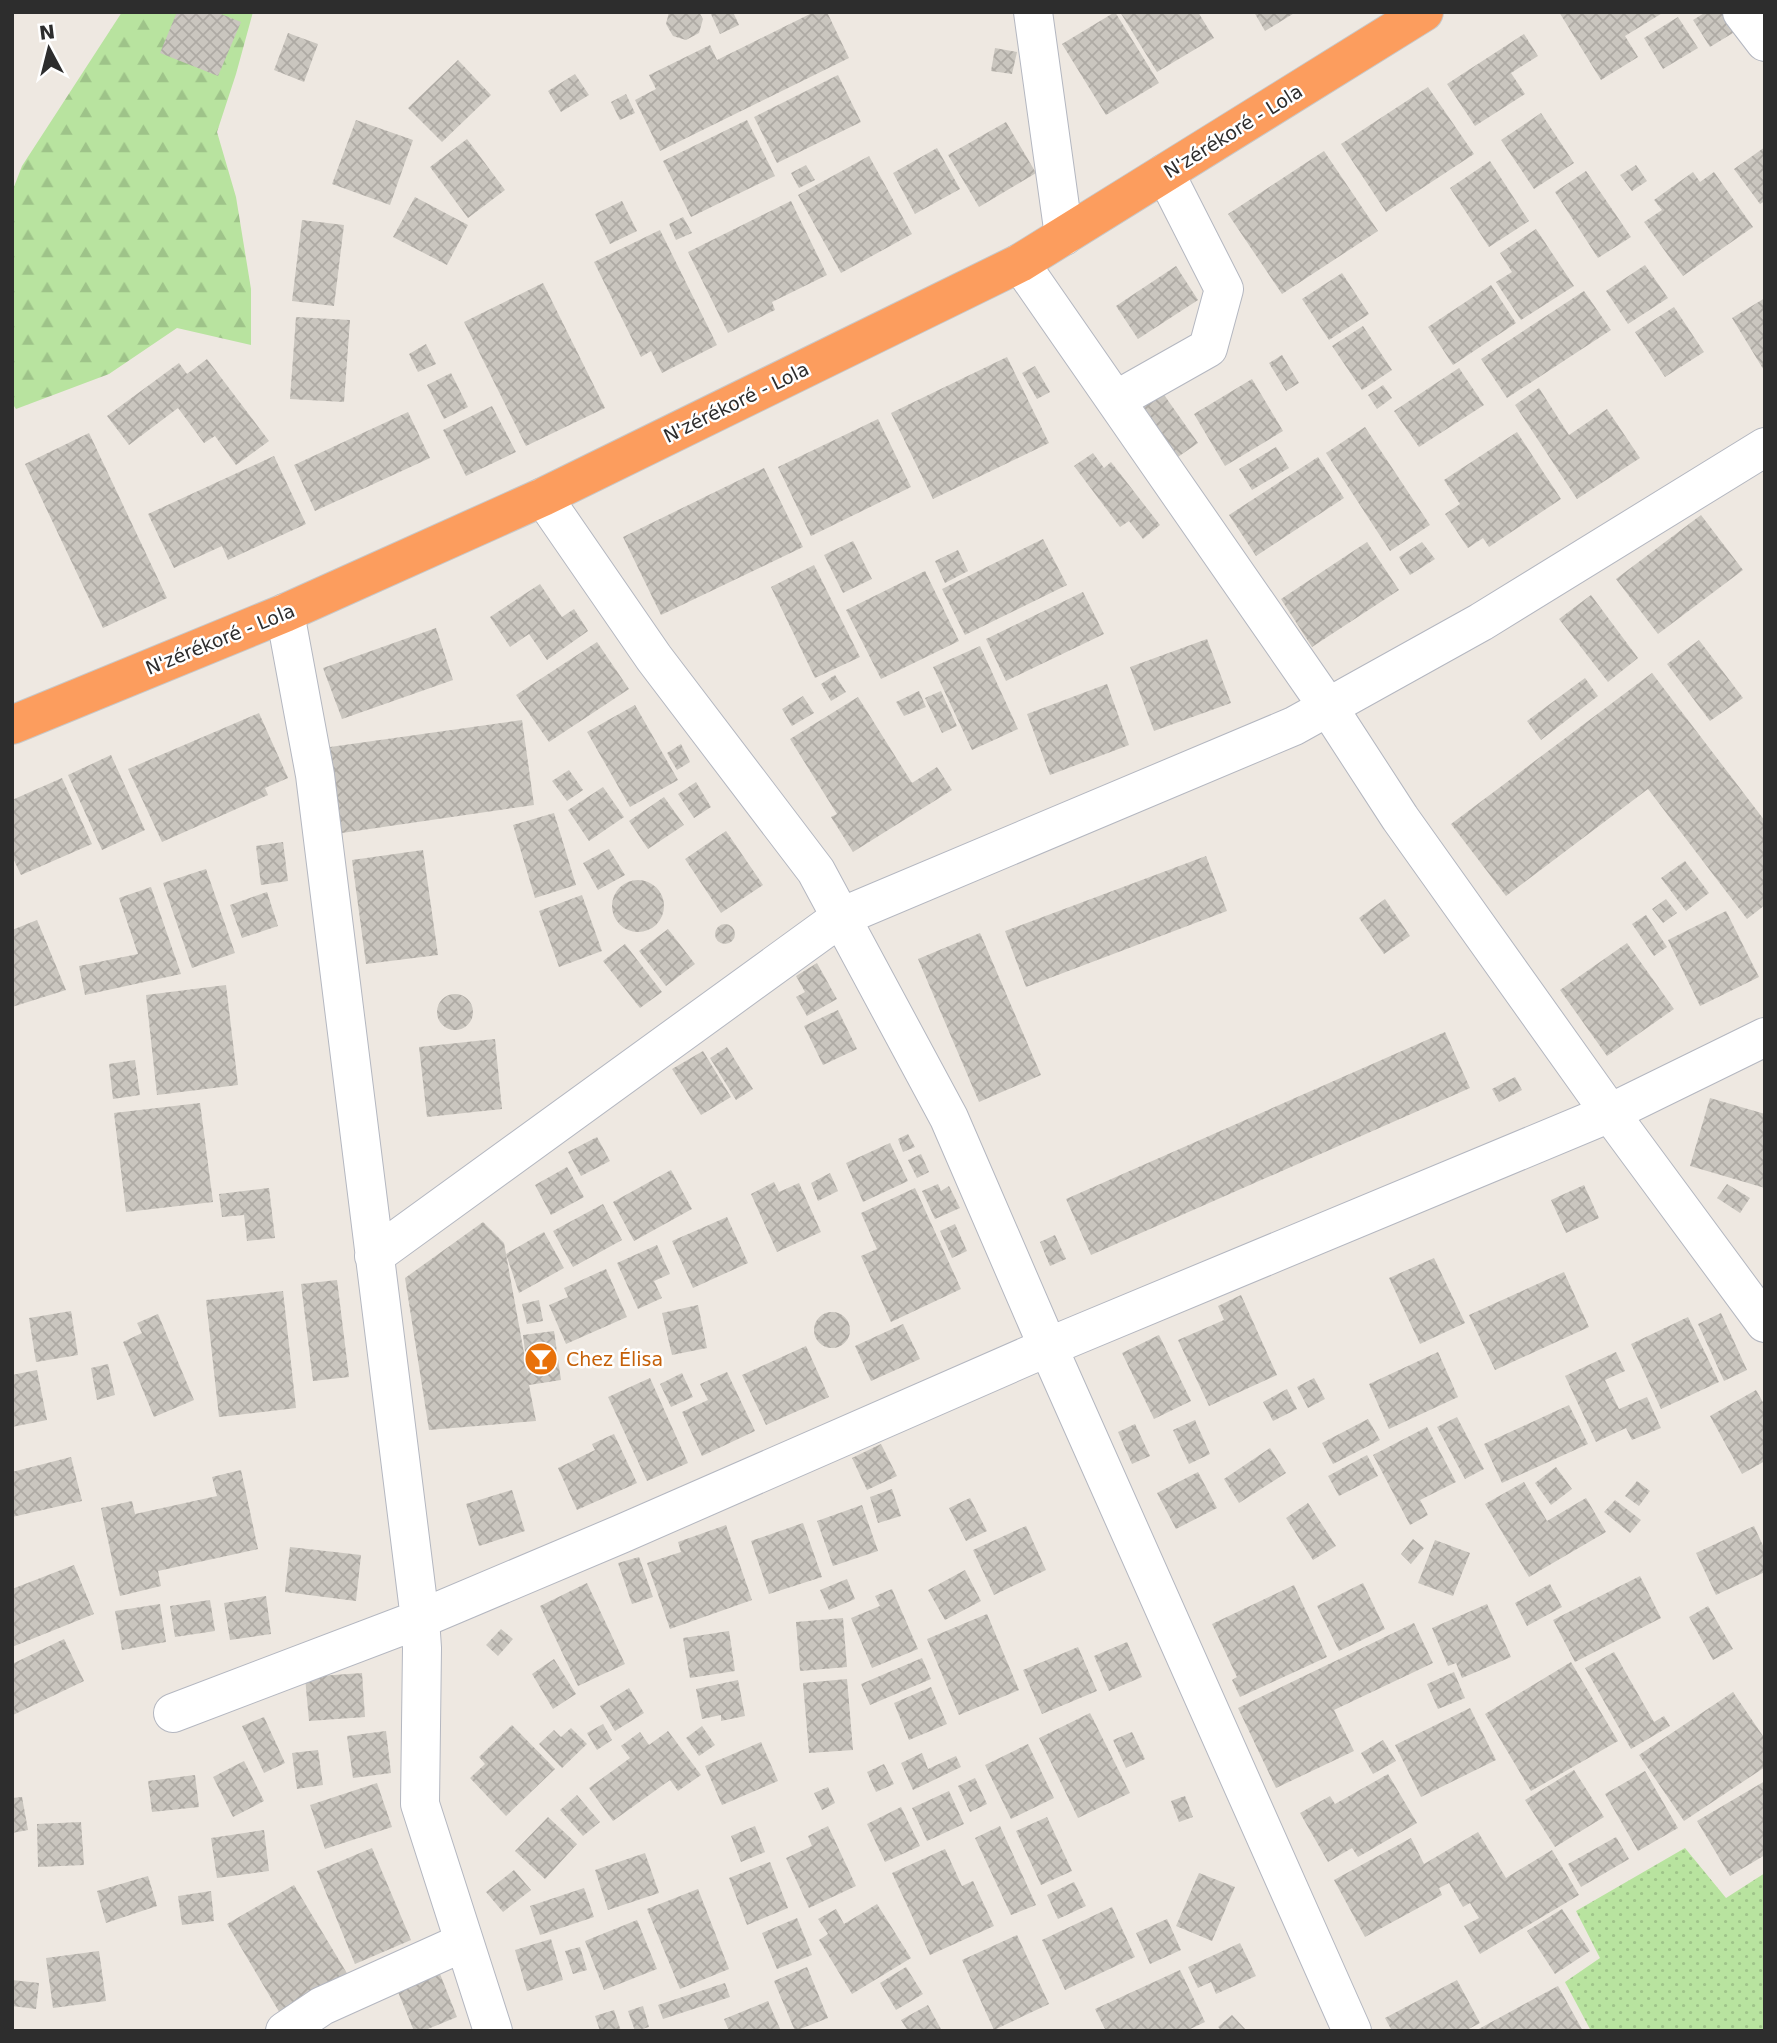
<svg xmlns="http://www.w3.org/2000/svg" width="1777" height="2043" font-family="'DejaVu Sans',sans-serif">
	<defs>
		<pattern id="grass-dots" width="8" height="8" patternUnits="userSpaceOnUse" patternTransform="scale(1.75)"><rect width="8" height="8" fill="#b8e39f"/><path d="M2 2h.1M6 6h.1" fill="none" stroke="#9ec389" stroke-width="1.8" stroke-linecap="round"/></pattern>
		<pattern id="forest-firs" width="22" height="20" patternUnits="userSpaceOnUse" patternTransform="scale(1.75)"><rect width="22" height="20" fill="#b8e39f"/><path d="M5 1l3.5 6h-7zM16 11l3.5 6h-7z" fill="#9ec389"/></pattern>
		<pattern id="building-cross-hatch" width="8" height="8" patternUnits="userSpaceOnUse" patternTransform="scale(1.75)"><rect width="8" height="8" fill="#cac6bf"/><path d="M0 0l8 8M0 8l8-8" fill="none" stroke="#aeaaa4"/></pattern>
	</defs>
	<rect width="100%" height="100%" fill="#eee8e1"/>
	<path fill="url(#grass-dots)" d="M1685,1848L1726,1898L1765,1873V2031H1591L1565,1982L1600,1958L1576,1911Z"/>
	<path fill="url(#forest-firs)" d="M122,12H253L236,74L217,132L236,197L251,289V345L177,328L109,374L16,409L12,403V192L22,166Z"/>
	<path fill="url(#building-cross-hatch)" d="M177,12H216L241,22L218,76L160,53Z
		M669,12H699L703,19L699,33L686,40L673,36L666,24Z
		M710,12H733L739,25L720,34Z
		M814,12H827L849,58L660,151L635,100L656,89L649,75L710,45L717,60Z
		M1115,12L1159,83L1106,115L1062,44Z
		M1120,12H1198L1214,38L1157,72Z
		M1254,12H1296L1265,31Z
		M1559,12H1664L1625,36L1638,57L1601,80Z
		M1706,12H1738L1746,25L1710,47L1693,20Z
		M1678,17L1698,48L1663,69L1644,38Z
		M288,33L318,44L304,82L274,70Z
		M1524,34L1538,56L1511,73L1525,94L1475,126L1447,84Z
		M995,48L1017,52L1012,74L991,71Z
		M458,60L491,95L442,142L408,108Z
		M575,74L589,95L561,112L548,91Z
		M838,75L861,122L777,163L754,117Z
		M1428,87L1474,154L1386,212L1341,144Z
		M626,94L635,113L620,120L611,102Z
		M1541,113L1574,163L1534,189L1501,140Z
		M356,120L413,140L390,205L332,184Z
		M747,120L775,176L691,217L663,161Z
		M1006,122L1036,173L979,207L948,155Z
		M467,139L505,190L468,218L430,167Z
		M1765,147V201L1760,204L1734,169Z
		M937,148L960,189L915,214L893,173Z
		M1324,151L1378,231L1282,294L1228,214Z
		M869,156L912,234L841,273L798,195Z
		M1490,161L1529,221L1489,247L1450,188Z
		M806,165L815,180L799,188L791,173Z
		M1636,165L1647,181L1632,191L1620,175Z
		M1586,171L1631,237L1598,258L1555,192Z
		M1693,172L1700,182L1714,172L1753,227L1683,276L1644,222L1662,210L1654,200Z
		M415,197L468,225L447,265L393,237Z
		M622,201L637,231L610,244L595,214Z
		M791,201L827,275L772,302L775,310L728,333L688,252Z
		M683,217L692,233L676,240L669,224Z
		M302,220L344,225L334,306L292,301Z
		M1536,229L1574,286L1521,320L1496,282L1512,272L1500,253Z
		M660,230L717,345L662,373L651,351L641,357L594,262Z
		M1645,265L1668,298L1628,324L1606,291Z
		M1176,266L1198,300L1138,339L1116,306Z
		M1342,273L1369,314L1329,340L1302,299Z
		M543,283L605,408L526,446L464,322Z
		M1491,285L1516,323L1453,365L1428,327Z
		M1584,291L1611,330L1507,398L1481,359Z
		M1765,298V372L1732,318Z
		M1674,307L1704,352L1665,377L1635,332Z
		M296,317L350,320L344,402L290,399Z
		M1363,326L1392,370L1362,390L1332,346Z
		M426,344L436,364L418,372L409,354Z
		M1282,355L1299,383L1286,391L1269,363Z
		M1007,357L1049,443L933,499L891,413Z
		M207,359L269,441L236,465L215,436L204,443L178,408L129,445L107,416L179,363L187,374Z
		M1035,366L1050,392L1037,399L1022,373Z
		M1459,368L1484,405L1419,447L1394,411Z
		M451,373L468,407L444,419L427,385Z
		M1252,379L1283,431L1225,466L1194,414Z
		M1155,382L1198,443L1175,459L1131,399Z
		M1383,385L1392,398L1377,409L1368,395Z
		M1539,388L1569,435L1607,409L1640,458L1577,499L1515,405Z
		M492,406L516,452L466,476L443,430Z
		M408,412L430,458L315,511L294,465Z
		M878,419L911,487L811,536L778,467Z
		M1365,427L1430,525L1390,551L1326,453Z
		M1517,432L1561,499L1489,547L1483,538L1468,548L1445,514L1460,504L1444,480Z
		M89,433L167,598L103,628L25,464Z
		M1276,447L1289,468L1252,490L1239,469Z
		M1093,453L1104,468L1111,462L1160,525L1143,539L1129,521L1120,527L1074,466Z
		M274,456L306,524L228,560L222,546L174,568L148,514Z
		M1318,457L1344,498L1256,556L1229,515Z
		M764,468L803,547L661,615L623,537Z
		M1701,515L1743,570L1658,634L1616,579Z
		M1043,539L1067,585L965,635L942,589Z
		M853,541L872,579L843,593L824,555Z
		M1367,542L1399,590L1312,647L1281,599Z
		M1422,542L1435,559L1410,575L1399,557Z
		M958,550L968,571L945,583L935,561Z
		M814,565L860,657L815,678L771,587Z
		M925,571L959,641L881,679L846,610Z
		M540,584L562,617L574,609L588,631L547,660L529,634L510,647L490,617Z
		M1083,592L1104,634L1006,681L986,639Z
		M1591,595L1638,658L1608,682L1559,619Z
		M436,628L453,680L342,719L323,668Z
		M1207,639L1231,703L1154,731L1130,667Z
		M1699,640L1743,698L1710,721L1667,664Z
		M597,642L629,689L549,742L516,695Z
		M980,646L1018,729L972,750L933,667Z
		M1652,673L1765,821V905L1747,919L1648,789L1506,896L1451,824Z
		M835,675L846,692L831,701L821,684Z
		M1585,678L1598,696L1541,740L1527,721Z
		M1107,684L1129,745L1050,775L1027,714Z
		M919,691L926,707L904,716L896,702Z
		M941,691L957,726L942,733L925,698Z
		M803,696L814,713L792,726L782,709Z
		M858,697L912,783L937,767L952,790L853,852L831,817L837,814L790,739Z
		M635,705L678,780L630,807L587,732Z
		M259,713L288,778L265,788L268,795L162,842L128,769Z
		M522,720L534,805L342,833L330,747Z
		M681,744L690,762L677,770L667,753Z
		M111,755L145,830L102,850L68,775Z
		M569,770L583,790L567,801L552,781Z
		M62,778L92,844L21,875L12,856V800Z
		M696,782L711,807L694,818L678,794Z
		M603,787L624,817L589,841L568,810Z
		M664,797L684,825L648,849L629,821Z
		M554,813L576,885L535,898L513,825Z
		M726,831L763,885L721,913L685,859Z
		M283,842L288,881L261,885L256,846Z
		M609,849L625,875L598,890L583,863Z
		M423,850L438,955L366,964L352,860Z
		M1206,856L1227,911L1026,987L1005,931Z
		M1685,861L1709,893L1686,911L1661,878Z
		M206,869L235,953L192,968L163,883Z
		M612 906a26 26 0 1 1 52 0a26 26 0 1 1-52 0Z
		M151,887L181,974L85,995L79,966L138,954L119,898Z
		M267,892L278,926L242,938L230,905Z
		M582,895L602,951L559,967L539,911Z
		M1385,899L1410,936L1384,954L1359,918Z
		M1666,899L1677,913L1663,923L1652,909Z
		M1726,911L1759,977L1700,1006L1668,940Z
		M1646,915L1667,947L1654,956L1632,924Z
		M37,920L66,990L12,1007V930Z
		M715 934a10 10 0 1 1 20 0a10 10 0 1 1-20 0Z
		M668,929L695,964L666,986L639,951Z
		M980,933L1041,1075L979,1102L918,959Z
		M1627,943L1674,1009L1607,1056L1560,990Z
		M625,944L662,992L640,1008L603,961Z
		M817,963L837,999L807,1016L796,997L805,992L796,976Z
		M226,985L238,1085L157,1095L146,995Z
		M437 1012a18 18 0 1 1 36 0a18 18 0 1 1-36 0Z
		M838,1010L857,1049L823,1065L804,1026Z
		M1445,1032L1470,1088L1091,1255L1066,1199Z
		M495,1039L502,1109L427,1117L419,1047Z
		M727,1047L753,1089L736,1100L710,1058Z
		M703,1051L731,1097L701,1115L672,1069Z
		M135,1060L140,1095L113,1099L109,1064Z
		M1515,1077L1522,1090L1499,1102L1492,1089Z
		M1710,1098L1765,1114V1188L1690,1166Z
		M200,1103L213,1202L126,1212L114,1113Z
		M908,1134L915,1147L903,1152L898,1139Z
		M597,1137L610,1161L581,1176L568,1152Z
		M890,1143L908,1181L863,1202L846,1163Z
		M921,1154L929,1172L917,1178L908,1160Z
		M567,1167L584,1197L551,1215L535,1185Z
		M671,1170L692,1209L634,1241L613,1202Z
		M830,1173L838,1191L818,1201L811,1183Z
		M774,1182L779,1192L799,1183L821,1232L777,1252L751,1194Z
		M938,1184L941,1191L949,1186L960,1208L935,1219L922,1191Z
		M1727,1184L1750,1198L1740,1213L1717,1198Z
		M1584,1185L1599,1218L1566,1233L1551,1200Z
		M269,1188L275,1238L247,1241L244,1215L222,1217L219,1194Z
		M915,1188L961,1289L891,1322L861,1256L877,1249L861,1213Z
		M603,1204L622,1240L573,1267L553,1231Z
		M727,1217L748,1263L693,1288L672,1241Z
		M483,1222L504,1243L506,1254L544,1232L564,1268L519,1293L506,1254L528,1375L523,1335L554,1331L561,1380L529,1385L536,1421L429,1430L405,1278Z
		M955,1224L967,1251L952,1258L940,1231Z
		M1055,1235L1066,1259L1050,1266L1040,1242Z
		M657,1245L670,1274L654,1281L662,1298L638,1309L617,1263Z
		M1434,1258L1465,1323L1420,1344L1389,1278Z
		M606,1269L627,1317L566,1344L549,1305L568,1297L564,1288Z
		M1564,1272L1589,1327L1495,1370L1469,1315Z
		M337,1280L349,1377L313,1381L301,1284Z
		M283,1291L296,1408L219,1417L206,1300Z
		M1241,1295L1277,1375L1209,1406L1178,1340L1224,1320L1218,1306Z
		M539,1300L543,1321L527,1324L522,1304Z
		M698,1305L707,1348L672,1355L662,1313Z
		M71,1311L78,1355L36,1362L29,1318Z
		M814 1330a18 18 0 1 1 36 0a18 18 0 1 1-36 0Z
		M1721,1313L1747,1370L1724,1381L1698,1324Z
		M158,1314L194,1400L154,1417L123,1342L142,1333L137,1323Z
		M1688,1317L1719,1382L1661,1409L1631,1344Z
		M903,1324L920,1359L871,1381L855,1346Z
		M1159,1335L1191,1401L1154,1419L1122,1353Z
		M806,1346L829,1397L766,1425L742,1375Z
		M1438,1352L1458,1397L1389,1429L1369,1384Z
		M1616,1352L1625,1371L1605,1380L1619,1409L1647,1397L1661,1428L1632,1440L1626,1428L1596,1442L1565,1376Z
		M108,1364L115,1395L97,1400L91,1368Z
		M37,1370L47,1420L12,1427V1375Z
		M727,1372L755,1431L702,1456L682,1412L708,1400L700,1384Z
		M682,1373L693,1397L671,1407L660,1384Z
		M650,1378L688,1463L647,1481L608,1397Z
		M1314,1378L1325,1399L1308,1408L1297,1387Z
		M1287,1389L1297,1409L1273,1421L1263,1402Z
		M1756,1390L1765,1406V1461L1742,1474L1710,1416Z
		M1569,1405L1588,1444L1502,1483L1484,1444Z
		M1457,1417L1484,1469L1465,1479L1437,1427Z
		M1368,1419L1380,1440L1333,1464L1322,1443Z
		M1195,1420L1210,1454L1189,1464L1173,1430Z
		M1135,1424L1150,1456L1132,1464L1118,1432Z
		M1427,1427L1456,1482L1420,1500L1428,1515L1410,1525L1373,1455Z
		M614,1434L637,1483L577,1510L558,1468L595,1450L592,1444Z
		M881,1444L897,1476L867,1490L852,1458Z
		M1270,1448L1286,1473L1239,1503L1224,1479Z
		M1367,1455L1378,1476L1339,1496L1328,1476Z
		M71,1457L82,1501L12,1517V1472Z
		M1556,1467L1572,1489L1551,1505L1535,1483Z
		M241,1470L258,1549L158,1571L161,1586L120,1596L101,1508L132,1501L135,1514L217,1496L212,1477Z
		M1198,1472L1217,1508L1176,1529L1157,1493Z
		M1637,1481L1650,1491L1639,1506L1625,1496Z
		M1524,1482L1547,1521L1586,1498L1606,1532L1529,1577L1485,1504Z
		M892,1489L901,1516L878,1523L870,1497Z
		M512,1490L525,1531L479,1546L466,1504Z
		M970,1498L987,1531L966,1541L949,1508Z
		M1615,1500L1641,1520L1630,1533L1604,1512Z
		M1308,1503L1336,1546L1313,1560L1286,1518Z
		M862,1505L878,1551L833,1566L817,1521Z
		M803,1523L822,1577L769,1594L751,1541Z
		M726,1525L752,1600L670,1629L647,1563L681,1552L678,1542Z
		M1026,1526L1046,1570L994,1595L973,1550Z
		M1754,1526L1765,1550V1572L1716,1595L1696,1553Z
		M1413,1539L1424,1548L1411,1564L1401,1554Z
		M1435,1540L1470,1553L1453,1596L1418,1583Z
		M290,1547L361,1555L356,1601L285,1592Z
		M639,1557L653,1597L632,1604L618,1563Z
		M74,1565L94,1614L12,1647V1589Z
		M965,1570L981,1601L945,1620L928,1590Z
		M1640,1576L1661,1618L1575,1662L1553,1620Z
		M847,1579L855,1599L829,1610L820,1590Z
		M587,1583L625,1664L578,1686L540,1606Z
		M1363,1583L1385,1629L1339,1651L1317,1606Z
		M1550,1584L1562,1607L1527,1626L1515,1603Z
		M1294,1585L1327,1657L1240,1697L1232,1680L1237,1677L1212,1624Z
		M892,1589L918,1649L872,1668L851,1618L880,1606L875,1596Z
		M266,1596L271,1634L230,1640L224,1603Z
		M210,1600L215,1631L175,1637L170,1606Z
		M160,1604L166,1642L122,1650L115,1611Z
		M1487,1604L1511,1657L1462,1678L1456,1663L1448,1666L1432,1628Z
		M1708,1606L1733,1649L1713,1660L1689,1617Z
		M987,1614L1019,1690L959,1715L927,1639Z
		M843,1618L847,1667L800,1671L796,1622Z
		M1414,1623L1433,1663L1334,1710L1354,1751L1276,1788L1238,1708Z
		M501,1629L513,1639L498,1656L486,1645Z
		M729,1631L735,1671L690,1678L683,1638Z
		M64,1639L84,1681L13,1715L12,1664Z
		M1127,1642L1142,1677L1109,1691L1094,1656Z
		M1078,1647L1097,1691L1042,1714L1023,1670Z
		M1614,1652L1654,1722L1664,1716L1670,1726L1631,1749L1585,1668Z
		M922,1658L931,1679L870,1705L861,1684Z
		M554,1659L576,1694L553,1709L532,1674Z
		M1571,1662L1618,1741L1531,1791L1485,1714Z
		M1454,1672L1465,1698L1438,1709L1427,1684Z
		M362,1673L365,1717L309,1721L305,1677Z
		M847,1679L853,1750L809,1753L803,1683Z
		M738,1680L745,1716L721,1721V1715L702,1719L696,1689Z
		M931,1687L947,1724L909,1740L894,1703Z
		M629,1688L644,1713L615,1731L600,1706Z
		M1733,1692L1765,1739V1767L1684,1821L1639,1755Z
		M1470,1708L1496,1760L1421,1797L1395,1745Z
		M1090,1713L1130,1793L1078,1818L1039,1738Z
		M264,1717L285,1763L264,1773L242,1726Z
		M603,1724L612,1740L597,1750L587,1733Z
		M512,1725L555,1769L506,1816L470,1778L485,1764L479,1757Z
		M702,1726L715,1745L699,1756L686,1738Z
		M571,1728L587,1744L562,1768L539,1744L554,1730L561,1737Z
		M386,1731L391,1773L353,1778L347,1736Z
		M668,1731L701,1775L678,1791L670,1780L613,1821L589,1788L630,1758L621,1746L640,1732L649,1745Z
		M1132,1732L1145,1759L1126,1768L1113,1740Z
		M1383,1740L1396,1761L1373,1774L1361,1753Z
		M761,1742L778,1781L722,1805L705,1766Z
		M1028,1744L1054,1798L1011,1819L985,1765Z
		M318,1750L323,1785L297,1789L292,1753Z
		M922,1753L928,1769L956,1756L961,1767L913,1790L901,1763Z
		M244,1761L264,1801L233,1817L213,1777Z
		M884,1764L894,1784L876,1792L867,1772Z
		M1574,1770L1604,1817L1555,1847L1525,1800Z
		M1645,1771L1678,1828L1638,1851L1605,1794Z
		M1388,1774L1417,1823L1358,1857L1352,1848L1328,1862L1300,1813L1330,1796L1335,1804Z
		M195,1775L199,1807L152,1812L148,1781Z
		M975,1778L987,1804L970,1812L958,1786Z
		M1765,1781V1855L1730,1876L1697,1821Z
		M377,1783L392,1827L325,1849L310,1805Z
		M828,1787L835,1803L822,1810L814,1793Z
		M949,1791L964,1824L927,1841L912,1808Z
		M577,1795L600,1822L583,1836L560,1810Z
		M1185,1796L1193,1817L1179,1822L1171,1801Z
		M22,1797L28,1830L12,1833V1798Z
		M901,1807L920,1846L885,1862L867,1824Z
		M548,1817L577,1844L545,1879L515,1851Z
		M1047,1817L1072,1871L1041,1885L1016,1831Z
		M81,1822L84,1865L38,1867L37,1824Z
		M755,1826L765,1852L741,1862L731,1836Z
		M828,1826L856,1886L809,1908L786,1858L812,1846L808,1836Z
		M1000,1826L1036,1905L1011,1915L975,1838Z
		M264,1830L269,1871L217,1878L211,1838Z
		M1478,1832L1506,1878L1552,1850L1579,1895L1480,1954L1464,1926L1479,1918L1470,1903L1463,1907L1449,1883L1439,1888L1442,1895L1365,1937L1334,1880L1411,1838L1424,1864Z
		M1616,1837L1629,1859L1581,1887L1568,1864Z
		M372,1848L411,1940L355,1964L317,1871Z
		M945,1849L962,1886L973,1881L994,1926L930,1955L892,1873Z
		M645,1853L659,1893L608,1910L595,1870Z
		M770,1862L788,1908L747,1925L729,1878Z
		M514,1870L531,1890L503,1912L486,1892Z
		M1199,1873L1235,1887L1212,1941L1176,1926Z
		M148,1876L157,1906L106,1923L97,1891Z
		M1074,1882L1086,1906L1058,1919L1047,1895Z
		M294,1885L348,1975L281,2015L227,1924Z
		M584,1888L594,1917L540,1935L530,1906Z
		M698,1889L729,1969L680,1989L647,1909Z
		M211,1891L214,1921L182,1925L178,1896Z
		M877,1904L911,1958L852,1994L819,1940L828,1934L818,1919L836,1909L844,1924Z
		M1112,1907L1135,1957L1065,1990L1042,1940Z
		M1562,1909L1590,1951L1555,1974L1527,1931Z
		M797,1918L812,1955L777,1969L762,1933Z
		M1167,1919L1181,1950L1150,1964L1136,1933Z
		M637,1920L657,1969L604,1990L585,1941Z
		M1017,1935L1049,2004L994,2030L962,1960Z
		M551,1939L563,1980L527,1991L515,1950Z
		M1240,1943L1256,1976L1216,1994L1211,1982L1198,1988L1188,1967Z
		M580,1947L587,1970L573,1974L565,1951Z
		M99,1951L106,2001L53,2008L46,1958Z
		M807,1967L828,2018L795,2031L774,1981Z
		M906,1967L923,1994L896,2010L880,1983Z
		M1180,1970L1205,2022L1186,2031H1106L1095,2009Z
		M440,1974L457,2017L423,2031H414L398,1992Z
		M12,1980L39,1983L36,2009L12,2006Z
		M1457,1980L1480,2023L1465,2031H1392L1385,2018Z
		M725,1983L730,1997L663,2019L658,2005Z
		M1558,1986L1583,2031H1475L1508,2013Z
		M768,2001L781,2031H729L724,2019Z
		M928,2005L942,2031H908L901,2020Z
		M643,2006L649,2027L635,2031L628,2011Z
		M614,2010L621,2031H600L595,2016Z
		M1232,2015L1247,2031H1222L1218,2027Z"/>
	<g fill="none" stroke-linecap="round" stroke-linejoin="round">
		<defs>
			<path id="minor" d="M1033,12L1064,236
				M1742,12L1765,42
				M1020,263L1328,707L1400,818L1610,1113L1765,1323
				M1116,400L1208,348L1224,289L1165,173
				M543,497L654,658L816,871L949,1118L1048,1347L1352,2031
				M285,613L315,775L420,1619L422,1648L420,1804L493,2031
				M374,1256L841,917L1294,726L1481,622L1765,447
				M173,1713L420,1619L621,1534L1048,1347L1610,1113L1765,1037
				M285,2031L322,2006L464,1942"/>
			<path id="highway" d="M12,725L285,613L543,497L1020,263L1424,12"/>
		</defs>
		<use href="#minor" stroke="#b4b7c0" stroke-width="40"/>
		<use href="#highway" stroke="#c8c8c8" stroke-width="40"/>
		<use href="#minor" stroke="#fff" stroke-width="38"/>
		<use href="#highway" stroke="#fc9d5e" stroke-width="38"/>
	</g>
	<defs>
		<symbol id="bar-disc" viewBox="-11 -11 22 22"><circle r="9.5" fill="#e8710a" stroke="#fff"/><path d="M-6-5H6L.8 .8V4.5H3.5V6h-7V4.5H-.8V.8Z" fill="#fff"/></symbol>
	</defs>
	<g fill-rule="evenodd">
		<use href="#bar-disc" x="522" y="1340" width="38" height="38"/>
	</g>
	<g text-anchor="middle" stroke-width="5" stroke-linejoin="round" paint-order="stroke">
		<g font-size="19" fill="#2d2d2d" stroke="#fff">
			<text transform="translate(1233 131) rotate(-32)" y="7">N'zérékoré - Lola</text>
			<text transform="translate(736 402) rotate(-26)" y="7">N'zérékoré - Lola</text>
			<text transform="translate(220 639) rotate(-22)" y="7">N'zérékoré - Lola</text>
		</g>
		<g font-size="19" fill="#c56008" stroke="#fff" text-anchor="start">
			<text x="566" y="1366">Chez Élisa</text>
		</g>
	</g>
	<rect width="1777" height="2043" fill="none" stroke="#2d2d2d" stroke-width="28"/>
	<g transform="translate(49 49) rotate(353)" stroke="#ffffff" stroke-width="5" paint-order="stroke">
	<path d="M0-5L12 26L0 18L-12 26Z" fill="#2d2d2d"/>
	<text y="-10" font-size="19" font-weight="bold" text-anchor="middle" fill="#2d2d2d">N</text>
	</g>
</svg>
